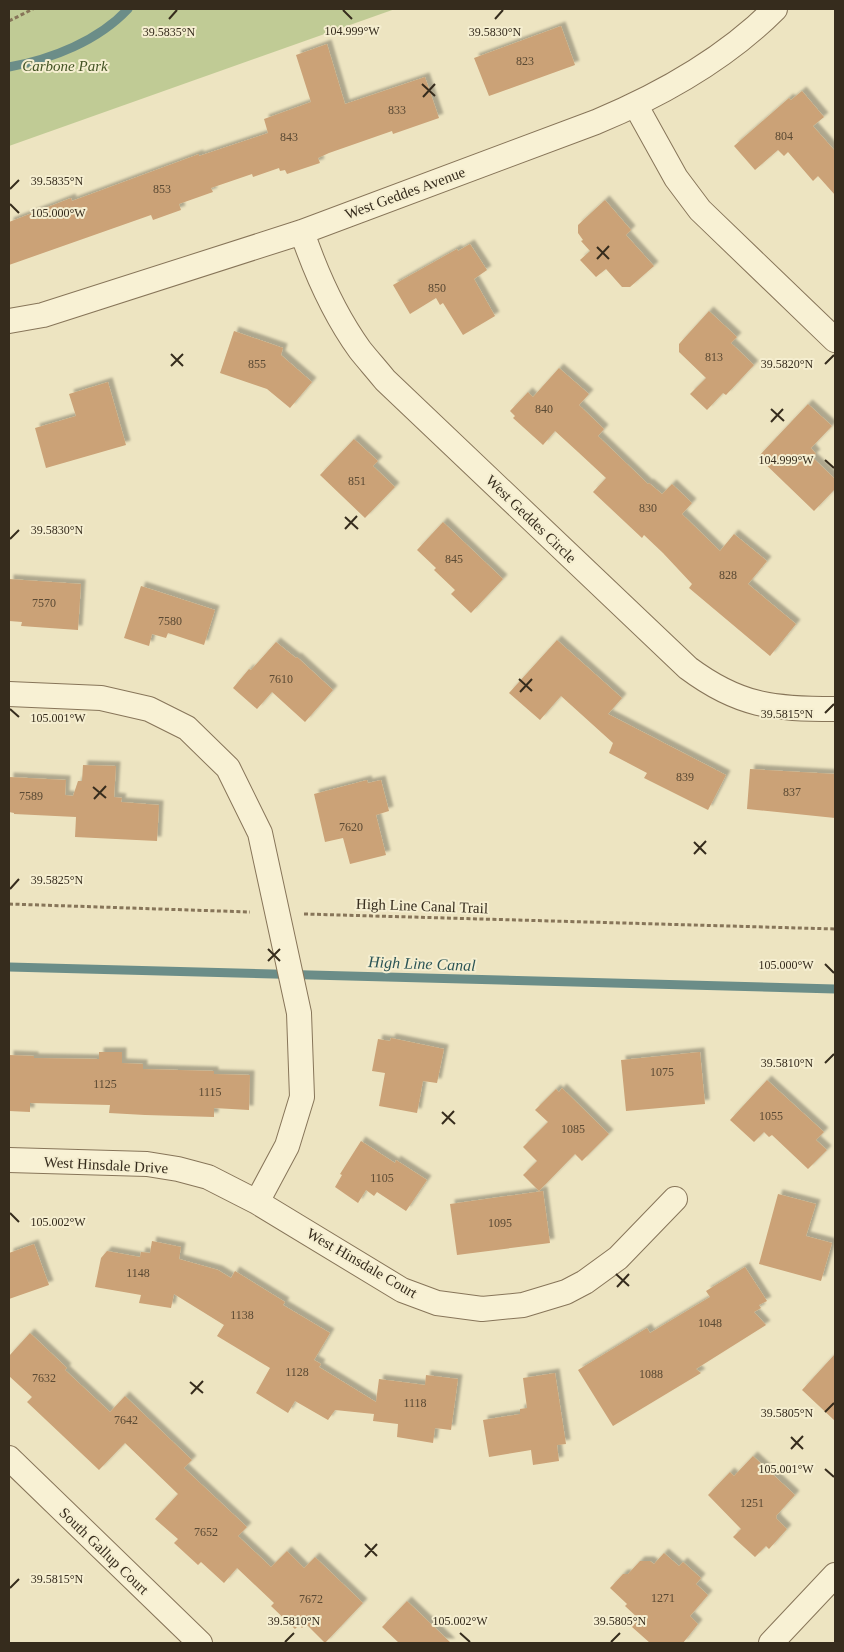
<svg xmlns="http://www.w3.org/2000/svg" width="844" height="1652" font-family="Georgia,serif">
	<defs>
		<filter id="shadow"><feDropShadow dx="4.5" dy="-4.5" stdDeviation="1" flood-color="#0004"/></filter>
	</defs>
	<rect width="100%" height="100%" fill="#ede4c1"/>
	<path fill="#c0cb95" d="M9,9H395L9,146Z"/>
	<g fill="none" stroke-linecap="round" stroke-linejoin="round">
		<path stroke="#6b8d88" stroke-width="9" d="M9,67C52,59 98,41 128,9
			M9,967L835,989"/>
	</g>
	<path fill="#cba277" filter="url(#shadow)" d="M561,26L575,65L489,96L474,58Z
		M327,44L345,104L425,77L439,118L393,134L392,131L329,153L318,158L320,163L287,174L285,170L280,171L279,168L253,177L252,174L211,188L213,192L179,204L181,210L153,220L151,215L9,265V222L71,198L72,201L199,154V156L268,133L264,119L311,102L296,55Z
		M802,91L824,117L813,126L835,151V195L818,176L813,181L788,152L784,156L778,150L755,170L734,146L789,98L791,100Z
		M605,200L631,230L626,235L654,266L630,287H622L606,269L596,277L580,260L590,251L581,241L583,240L578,233V225Z
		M470,244L487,270L474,279L495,316L463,335L443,303L440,305L436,298L410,314L393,285L457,249L458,251Z
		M709,311L737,337L731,343L754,365L726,395L723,393L707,410L690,394L706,378L679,352V344Z
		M234,331L283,348L281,355L312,382L290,408L267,389L220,373Z
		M559,368L589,394L579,405L604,429L598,436L648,484L649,483L662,494L672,484L692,503L682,514L720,551L734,534L767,561L748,584L796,624L770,656L689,588L692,584L663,553L644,535L642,538L593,492L606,478L578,452L555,431L543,445L513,418L515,416L510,411L528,392L533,397Z
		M108,382L126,445L46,468L35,428L76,416L69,394Z
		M808,404L832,426L811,448L816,454L812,457L835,479V489L814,511L758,457Z
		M354,439L378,461L373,466L395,487L365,518L320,475Z
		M443,522L503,579L471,613L451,594L455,590L434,570L436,568L417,550Z
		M9,579L81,584L78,630L21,626L22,622L9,621Z
		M141,586L215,610L204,645L168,633L166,638L152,634L149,646L124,638Z
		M557,640L622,698L608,714L726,775L708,810L644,778L647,773L609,753L613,743L561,696L540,720L509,693Z
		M276,642L296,658L297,657L333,690L305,722L272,692L257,709L233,688L249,669L251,670Z
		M83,765L116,766L114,797L122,798L121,802L159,805L157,841L75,837L76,817L14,814V813L9,812V777L66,780L65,795L73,796L78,781H82Z
		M750,769L835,774V818L747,809Z
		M367,780L368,783L381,780L389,811L376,815L386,855L350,864L343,838L325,842L314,794Z
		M391,1038L444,1049L437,1083L423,1081L417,1113L379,1106L385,1073L372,1071L378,1039L390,1041Z
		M99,1052H122V1063L143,1064V1069L214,1071V1074L250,1075L249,1110L214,1108V1117L145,1115L109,1113L110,1105L30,1103V1112L9,1111V1055L34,1056V1058L99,1059Z
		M700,1052L705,1104L626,1111L621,1060Z
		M767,1080L824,1132L816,1140L827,1150L808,1169L772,1135L769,1137L764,1132L754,1142L730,1120Z
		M562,1088L609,1134L582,1161L575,1154L539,1191L523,1175L537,1161L523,1147L548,1122L535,1110L556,1089L559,1092Z
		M361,1141L395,1163L396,1160L427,1180L406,1211L377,1192L374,1196L366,1190L358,1203L335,1187L342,1175L340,1174Z
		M543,1191L550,1243L457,1255L450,1204Z
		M778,1194L816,1204L806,1236L832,1243L821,1281L759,1264Z
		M152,1241L181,1247L179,1259L218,1270L231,1278L235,1271L285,1302L283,1305L330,1333L314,1360L321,1364L319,1367L376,1402L379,1379L425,1385L426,1375L458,1379L451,1430L435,1428L433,1443L397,1437L398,1424L373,1421L374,1414L335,1410L328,1420L295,1401L288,1413L256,1393L270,1368L217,1336L224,1325L174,1294L171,1308L139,1303L141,1295L95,1287L101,1258L107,1251L140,1257L141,1252L150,1253Z
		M34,1244L49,1285L9,1299V1253Z
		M745,1267L767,1301L759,1305L761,1308L754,1312L766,1325L696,1369L701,1373L613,1426L578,1370L647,1328L650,1333L710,1297L706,1291Z
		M30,1333L67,1368L65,1370L110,1412L125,1396L192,1460L184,1468L247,1527L238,1536L271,1567L287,1551L304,1568L315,1557L363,1603L325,1643L306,1624L302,1628L299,1625L295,1629L271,1606L274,1603L237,1568L224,1583L201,1562L198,1565L174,1543L178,1539L155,1519L178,1494L125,1443L99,1470L27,1402L32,1397L9,1376V1356Z
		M835,1354V1421L802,1390Z
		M555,1373L566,1444L557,1445L559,1461L533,1465L531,1450L489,1457L483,1420L520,1414V1409L527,1408L523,1378Z
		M753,1456L795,1495L776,1516L777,1517L776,1518L787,1529L769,1549L766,1546L755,1557L733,1537L741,1529L708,1495L730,1472L734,1476Z
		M664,1553L679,1566L683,1562L701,1578L696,1584L708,1595L690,1616L698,1624L683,1643H650L632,1627L639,1619L625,1606L627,1604L610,1588L623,1574H628L640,1561H650L654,1564Z
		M407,1601L451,1643H399L382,1627Z"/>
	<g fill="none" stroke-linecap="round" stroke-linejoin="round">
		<defs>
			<path id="street" d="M636,106L676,178L700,210L835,340
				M302,232C316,273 334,314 360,350C368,360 377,370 385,380L688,668C739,706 773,709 835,709
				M9,321L43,315L302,232L596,122C661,95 724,60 775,9
				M9,694L101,698L149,709L187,728L228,768L260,833L299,1013L302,1097L287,1146L257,1202
				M9,1160L147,1164L178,1169L208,1177L257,1202L402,1290L437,1303L482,1309L523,1305L566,1292L585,1282L618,1258L675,1199
				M9,1458L200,1643
				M771,1643L835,1575"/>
		</defs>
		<use href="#street" stroke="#877559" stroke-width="26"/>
		<path stroke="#877559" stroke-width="3" stroke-dasharray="4 2.5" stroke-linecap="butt" d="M9,21L33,9
			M9,904L250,912
			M304,914L835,929"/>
		<use href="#street" stroke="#f8f1d4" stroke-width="24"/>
	</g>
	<path fill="none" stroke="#362c1d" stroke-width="2" d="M343,10L352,19M169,19L177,10M495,19L503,10M422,84L435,96M423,97L435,84M10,189L19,180M10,204L19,213M597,247L609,259M597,259L609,246M171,354L183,366M825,364L834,355M171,366L183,354M771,409L784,421M771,422L783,409M825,460L834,468M345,517L358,529M345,529L357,516M10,539L19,530M519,679L532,691M520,692L532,679M10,709L19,717M825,713L834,704M93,787L106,798M94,799L106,786M694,842L706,854M694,854L706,841M10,889L19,879M268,949L280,961M268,961L280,949M825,964L834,973M825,1063L834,1054M442,1112L455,1124M442,1124L454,1111M10,1213L19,1222M616,1274L629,1286M617,1287L629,1274M190,1382L203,1393M191,1394L203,1381M825,1412L834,1403M791,1437L803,1449M791,1449L803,1436M825,1469L834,1477M365,1544L377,1556M365,1557L377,1544M10,1588L19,1579M460,1633L470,1642M285,1642L294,1633M611,1642L620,1633"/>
	<g text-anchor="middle" stroke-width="4" stroke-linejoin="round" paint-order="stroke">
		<g font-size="12" fill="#5b4a34">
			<text x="525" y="65">823</text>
			<text x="397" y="114">833</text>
			<text x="784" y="140">804</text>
			<text x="289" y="141">843</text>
			<text x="162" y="193">853</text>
			<text x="437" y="292">850</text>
			<text x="714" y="361">813</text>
			<text x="257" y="368">855</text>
			<text x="544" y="413">840</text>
			<text x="357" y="485">851</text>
			<text x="648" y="512">830</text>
			<text x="454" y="563">845</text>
			<text x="728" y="579">828</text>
			<text x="44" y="607">7570</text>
			<text x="170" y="625">7580</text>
			<text x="281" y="683">7610</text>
			<text x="685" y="781">839</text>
			<text x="792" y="796">837</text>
			<text x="31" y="800">7589</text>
			<text x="351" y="831">7620</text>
			<text x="662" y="1076">1075</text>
			<text x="105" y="1088">1125</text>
			<text x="210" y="1096">1115</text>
			<text x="771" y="1120">1055</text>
			<text x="573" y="1133">1085</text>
			<text x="382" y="1182">1105</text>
			<text x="500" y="1227">1095</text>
			<text x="138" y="1277">1148</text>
			<text x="242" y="1319">1138</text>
			<text x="710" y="1327">1048</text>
			<text x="297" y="1376">1128</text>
			<text x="651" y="1378">1088</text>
			<text x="44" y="1382">7632</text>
			<text x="415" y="1407">1118</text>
			<text x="126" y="1424">7642</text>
			<text x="752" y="1507">1251</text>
			<text x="206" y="1536">7652</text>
			<text x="663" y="1602">1271</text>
			<text x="311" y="1603">7672</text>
		</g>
		<g font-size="15" font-style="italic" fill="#435324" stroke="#f5eed0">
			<text x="65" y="71">Carbone Park</text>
		</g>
		<g font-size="15" fill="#362c1d" stroke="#f5eed0">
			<text transform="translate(405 193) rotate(-20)" y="5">West Geddes Avenue</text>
			<text transform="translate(531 519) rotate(44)" y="5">West Geddes Circle</text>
			<text transform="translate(422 906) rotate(2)" y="5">High Line Canal Trail</text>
			<text transform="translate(106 1165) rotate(3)" y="5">West Hinsdale Drive</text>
			<text transform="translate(362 1263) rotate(30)" y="5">West Hinsdale Court</text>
			<text transform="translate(104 1551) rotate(44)" y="5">South Gallup Court</text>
		</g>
		<g font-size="16" font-style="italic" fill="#2c5556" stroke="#f5eed0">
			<text transform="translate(422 963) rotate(2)" y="6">High Line Canal</text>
		</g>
	</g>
	<g font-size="12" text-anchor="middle" fill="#362c1d" stroke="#f5eed0" stroke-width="4" stroke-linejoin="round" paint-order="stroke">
		<text x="352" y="35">104.999°W</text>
		<text x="169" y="36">39.5835°N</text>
		<text x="495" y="36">39.5830°N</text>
		<text x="57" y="185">39.5835°N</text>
		<text x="58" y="217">105.000°W</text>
		<text x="787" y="368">39.5820°N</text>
		<text x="786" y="464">104.999°W</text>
		<text x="57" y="534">39.5830°N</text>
		<text x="787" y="718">39.5815°N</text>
		<text x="58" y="722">105.001°W</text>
		<text x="57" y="884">39.5825°N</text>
		<text x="786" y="969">105.000°W</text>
		<text x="787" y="1067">39.5810°N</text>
		<text x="58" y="1226">105.002°W</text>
		<text x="787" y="1417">39.5805°N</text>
		<text x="786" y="1473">105.001°W</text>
		<text x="57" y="1583">39.5815°N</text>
		<text x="294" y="1625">39.5810°N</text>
		<text x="620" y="1625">39.5805°N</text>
		<text x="460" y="1625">105.002°W</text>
	</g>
	<rect width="844" height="1652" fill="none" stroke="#362c1d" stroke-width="20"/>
</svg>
